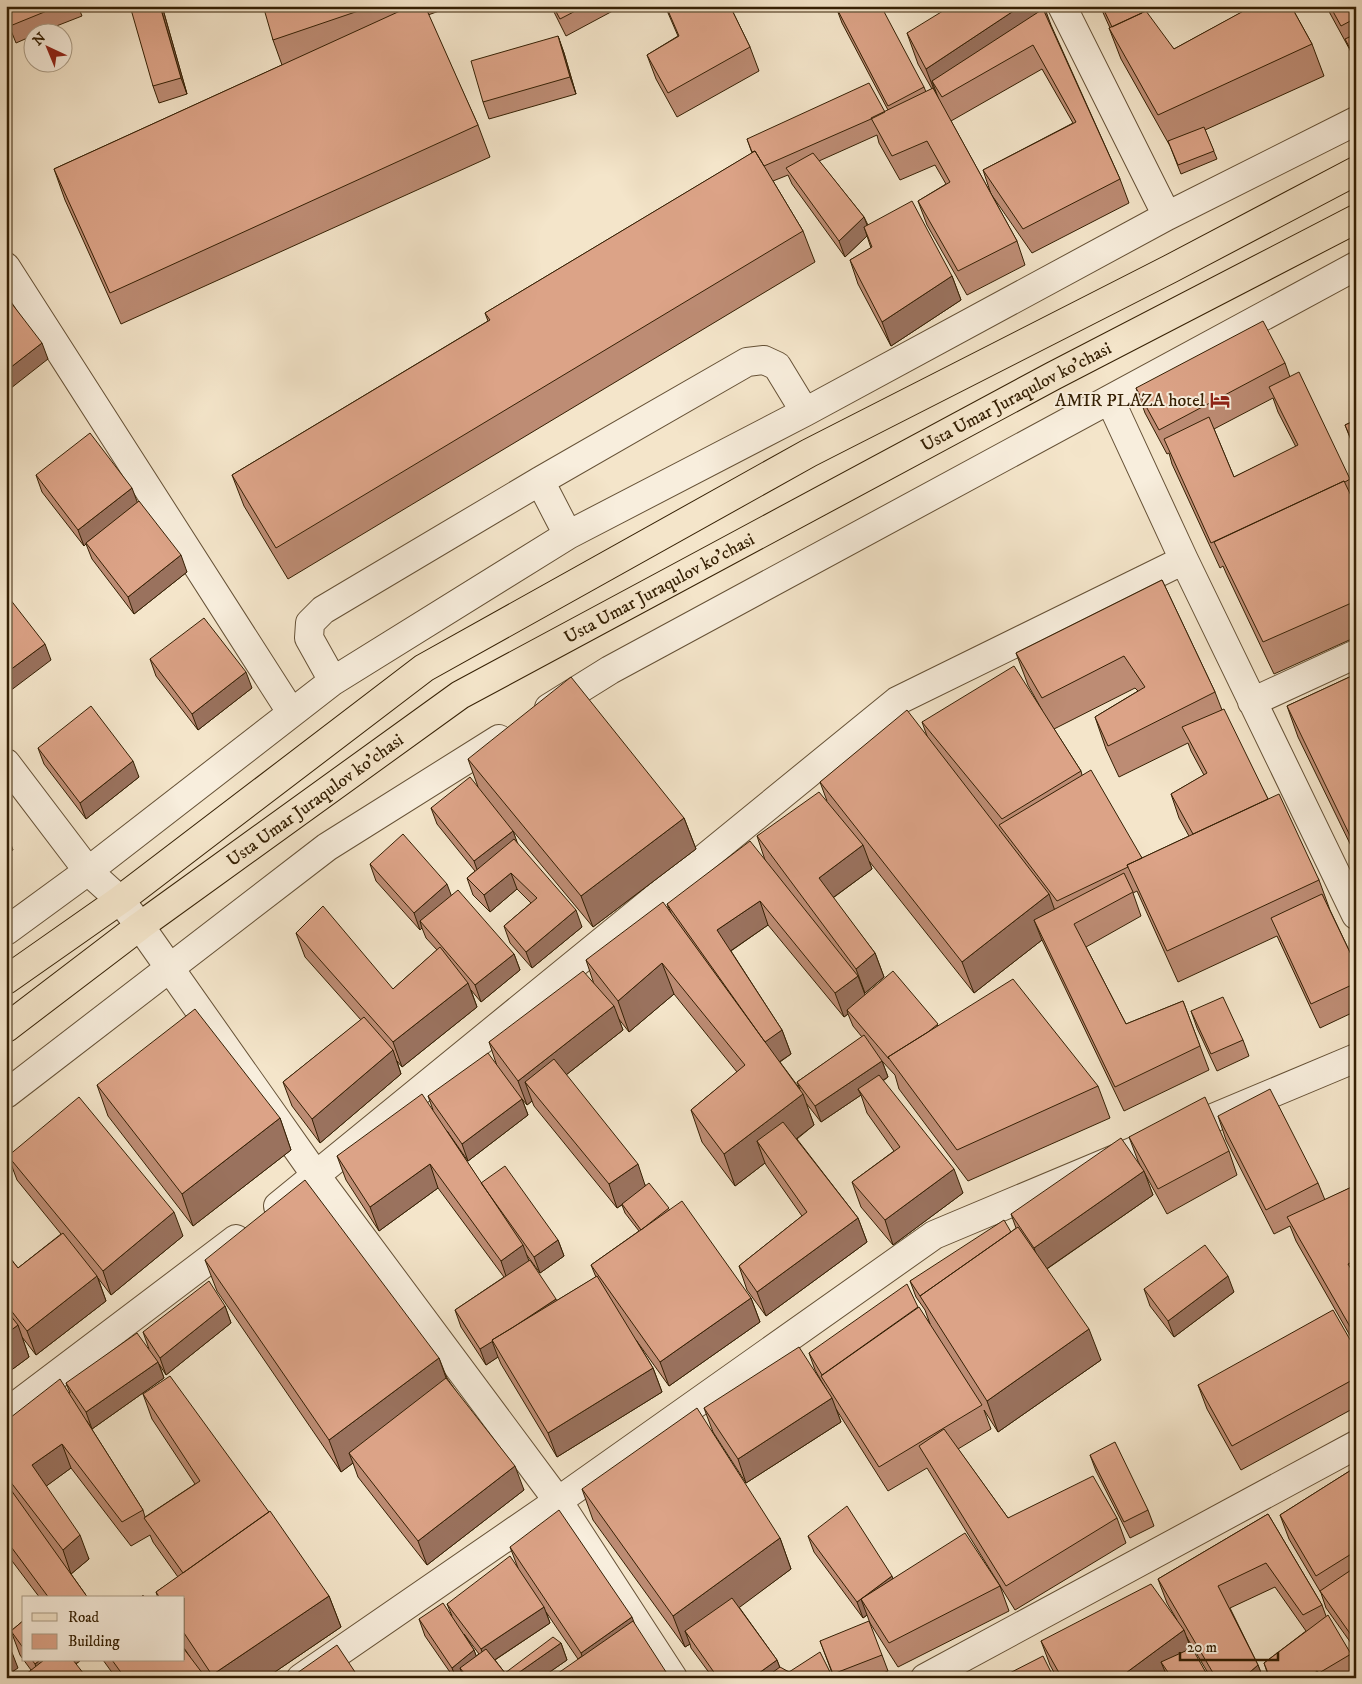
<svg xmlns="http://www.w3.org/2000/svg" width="1362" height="1684" font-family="'IM FELL DW Pica',serif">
	<rect width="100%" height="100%" fill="#f4e5ca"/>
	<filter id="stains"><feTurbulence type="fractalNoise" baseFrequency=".004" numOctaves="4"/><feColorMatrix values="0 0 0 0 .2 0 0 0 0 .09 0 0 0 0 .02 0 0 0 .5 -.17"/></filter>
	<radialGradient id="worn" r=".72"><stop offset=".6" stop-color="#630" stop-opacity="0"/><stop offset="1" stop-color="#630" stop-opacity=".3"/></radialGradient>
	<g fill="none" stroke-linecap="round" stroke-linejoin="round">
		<defs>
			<path id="minor" d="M1062,6L1167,216
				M6,267L291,712
				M1110,400L1184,560L1356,915
				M540,481L568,535
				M333,681L309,638L310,623L323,610L540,481L747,362L764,360L777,366L805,412
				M1252,702L1356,654
				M549,708L610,670L1356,266
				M6,763L88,871L120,900L140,926L317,1177L558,1501L673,1678
				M6,931L88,871L333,681L568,535L805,412L1167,216L1356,121
				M6,1094L327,847L499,739
				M278,1206L897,701L1184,560
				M6,1413L236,1239
				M301,1678L558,1501L934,1235L1356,1058
				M925,1678L1356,1445"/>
			<g id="major">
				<path d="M6,980L120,900L424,668L809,453L1170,269L1356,171"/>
				<path id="s1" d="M6,1028L140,926L460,695L1053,376L1356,219"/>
			</g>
		</defs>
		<use href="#minor" stroke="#655136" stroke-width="30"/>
		<use href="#major" stroke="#352004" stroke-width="30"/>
		<use href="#minor" stroke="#f8eedd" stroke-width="28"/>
		<use href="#major" stroke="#f4e5ca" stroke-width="28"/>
	</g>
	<path fill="#bd8c74" stroke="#352004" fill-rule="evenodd" d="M11,6H78L82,16L41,32H32V36L16,43L6,18V8Z
		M162,6L187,94L159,103L153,86Z
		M272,6H453L428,15L478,125L490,157L121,324L65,200L54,169L282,65L273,40Z
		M551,6H622L566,36Z
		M665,6H730L750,47L759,71L677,117L656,79L647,55L678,36Z
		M1100,6H1139L1142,13L1174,49L1246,10L1244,6H1291L1312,44L1324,76L1205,130L1217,159L1181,174L1170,146L1121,59L1109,28H1110Z
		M1326,6H1356V64L1350,50Z
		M836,7L924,87L926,92L932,89L918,64L907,33L1051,25L1120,179L1129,203L1032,253L991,194L983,170L1073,123L1042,69L951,121L1017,241L1025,265L967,295L927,225L918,201L946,184L935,165L900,180L879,143L877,135L819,161L864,217L868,225L952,276L961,300L891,346L858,284L850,260L871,248L867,236L845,257L792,184L788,175L773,181L803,231L815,262L288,579L244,506L232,475L488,321L485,313L752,153L747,139L885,112L888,110L842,23Z
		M558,36L564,53L576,94L489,119L483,102Z
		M1285,363L1290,377L1350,479L1353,489L1356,488V637L1274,674L1226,573L1223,566L1220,568L1172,464L1169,453L1167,454L1145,413L1136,388ZM1273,398L1278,412L1296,447L1234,477L1214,429Z
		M1356,420V453L1345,425Z
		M36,475L137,503L187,572L134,614L92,559L86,544L84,546L42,492Z
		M1162,580L1215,692L1222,710L1268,799L1319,880L1330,910L1356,965V1011L1320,1028L1277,936L1178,982L1137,891L1133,893L1141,916L1086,947L1126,1024L1183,1001L1209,1070L1124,1111L1042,940L974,993L869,861L872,869L833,898L875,953L884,977L865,993L864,992L865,995L939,1026L1098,1086L1110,1118L968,1181L899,1089L895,1075L882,1061L888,1077L883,1081L963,1193L893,1245L861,1207L852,1182L894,1151L867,1113L861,1095L821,1122L806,1103L814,1125L797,1139L858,1218L867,1242L766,1316L747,1290L739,1266L802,1216L766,1165L765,1163L735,1186L702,1142L691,1110L737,1072L674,994L629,1032L618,1018L623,1030L566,1075L646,1186L670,1210L751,1298L760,1322L669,1386L636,1340L653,1368L662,1392L557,1457L501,1364L498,1357L486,1365L461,1327L455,1310L504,1277L438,1188L379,1231L346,1180L337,1156L433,1110L428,1096L497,1066L489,1042L594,984L586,960L671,913L667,904L765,860L757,836L827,801L820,782L927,736L922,722L1042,710L1028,685L1016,653ZM1135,688L1138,691L1095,717L1106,749L1119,777L1188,743L1191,751L1204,775L1171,794L1179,818L1189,836L1142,858L1082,775L1081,771L1054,729ZM768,925L844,1017L848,1014L853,1026L862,1037L797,1082L800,1089L780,1062L791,1054L782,1030L731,951ZM522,1099L527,1105L532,1101L534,1106L617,1208L622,1205L625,1213L639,1231L591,1265L596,1277L556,1301L528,1261L526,1254L540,1273L564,1256L558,1240L481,1183L447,1131L468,1161L528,1115Z
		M150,659L252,688L198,730L156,676Z
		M1356,674V856L1298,737L1287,706Z
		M38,748L139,777L86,819L44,764Z
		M468,759L684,818L696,849L593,927L513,831L517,843L582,927L532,968L510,943L504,926L531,903L517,889L490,912L473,895L467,878L475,871L437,824L431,808L478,787Z
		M370,864L452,896L514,954L520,970L481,1002L471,990L477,1007L402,1067L397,1061L401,1074L320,1143L292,1106L283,1082L361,1020L305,957L296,933L393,989L437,950L426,938L422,928L420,930L376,881Z
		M1191,1011L1243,1040L1249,1056L1217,1071L1197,1028Z
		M97,1085L280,1118L291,1150L193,1226L108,1116Z
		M1218,1116L1318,1183L1325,1200L1356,1185V1346L1296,1241L1290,1226L1274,1234L1226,1140Z
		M1129,1137L1229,1151L1237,1175L1167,1214L1144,1172L1153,1195L1047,1269L1101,1360L998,1432L984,1410L991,1429L958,1449L1008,1518H1117L1126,1543L1015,1610L927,1468L888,1491L836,1409L841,1422L746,1483L713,1432L704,1408L826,1389L815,1370L809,1353L918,1307L930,1324L925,1310L916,1297L910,1281L1011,1232L1016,1228L1011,1214L1143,1171L1138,1161Z
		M8,1156L183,1236L111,1295L98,1278L106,1301L36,1355L22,1337L29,1357L6,1374V1253L18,1268L61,1234L17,1180Z
		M205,1260L439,1358L447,1378L524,1490L427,1565L358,1477L353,1463L341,1472L217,1291Z
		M1144,1289L1234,1292L1174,1337L1150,1306Z
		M225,1306L231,1323L166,1375L159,1364L164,1378L92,1429L86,1420L143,1510L145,1517L195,1484L152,1419L143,1394L329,1596L341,1627L266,1678H116L103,1660H184L190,1657L184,1648V1598H158L156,1592L178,1577L153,1542L150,1535L131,1546L71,1468L46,1486L89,1559L71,1574L88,1598H40L6,1553V1421L70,1393L66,1383L149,1349L143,1332Z
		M1356,1350V1407L1241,1470L1207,1409L1198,1385Z
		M1090,1455L1148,1510L1154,1526L1130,1538L1096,1471Z
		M1356,1467V1650L1326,1608L1321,1593L1289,1539L1280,1515Z
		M582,1489L780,1538L791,1569L739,1607L777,1660L780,1668L789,1672L833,1678H713L691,1648L690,1644L685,1647L593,1520Z
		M1268,1514L1322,1605L1326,1616L1351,1654L1356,1667V1671L1345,1678H1269L1264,1663L1306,1631L1275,1587L1230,1608L1258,1665L1263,1678H1211L1186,1636L1191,1649L1209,1678H1167L1166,1674L1161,1678H1057L1050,1665L1041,1641L1177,1620L1167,1603L1158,1579Z
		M808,1536L893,1579L1000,1586L1009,1611L898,1667L870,1623L867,1615L863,1618L814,1552Z
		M510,1547L632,1617L578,1659L546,1612L550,1623L495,1660L505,1673L561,1643L567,1660L541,1678H454L425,1636L419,1619L452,1616L447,1604L518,1568ZM464,1634L479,1654L476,1656L474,1650Z
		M24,1620V1660H81L76,1664L31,1670L20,1655L11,1631Z
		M820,1641L882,1655L888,1671L871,1678H834Z"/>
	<path fill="#9a725e" stroke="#352004" d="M160,6H162L187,94L181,78Z
		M1021,6H1044L1051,25L932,81L939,100H938L926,69Z
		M558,36L564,53L576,94L570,77Z
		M864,217L870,233L864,227L867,236L845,257L839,241Z
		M952,276L961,300L891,346L882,322Z
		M42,343L48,359L6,392V371Z
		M132,488L138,504L86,543V544L84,546L78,530Z
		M181,555L187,572L134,614L128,597Z
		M45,644L51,660L6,694V673Z
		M246,672L252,688L198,730L192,714Z
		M133,761L139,777L86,819L80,803Z
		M684,818L696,849L593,927L581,896Z
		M513,831L519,847L480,878L474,861Z
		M7,833L13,850L6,855V834Z
		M863,845L872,869L827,902L819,878Z
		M511,873L517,889L490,912L484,895Z
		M447,884L453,900L420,921L422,928L420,930L414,913Z
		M1049,894L1060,925L1034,920L1042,940L974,993L962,962Z
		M760,901L768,925L726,954L717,930Z
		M576,910L582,927L532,968L526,952Z
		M875,953L884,977L865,993L856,969Z
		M514,954L520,970L481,1002L475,985Z
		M662,963L674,994L629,1032L618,1001Z
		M858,976L867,1000L847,1010L848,1014L844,1017L835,993Z
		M468,983L477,1007L402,1067L393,1042Z
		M614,1006L623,1030L538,1097L525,1082L532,1101L527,1105L518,1081Z
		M782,1030L791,1054L773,1066L764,1042Z
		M393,1050L401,1074L320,1143L312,1119Z
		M882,1061L888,1077L862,1094L858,1089L861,1095L821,1122L815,1106Z
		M803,1094L814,1125L770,1159L757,1141L765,1163L735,1186L724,1154Z
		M522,1099L528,1115L468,1161L462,1144Z
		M280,1118L291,1150L193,1226L182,1194Z
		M430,1164L438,1188L379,1231L370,1207Z
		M638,1164L646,1188L617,1208L609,1184Z
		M954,1169L963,1193L893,1245L885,1220Z
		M1144,1171L1153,1195L1042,1272L1034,1248Z
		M174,1212L183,1236L111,1295L103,1271Z
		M858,1218L867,1242L766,1316L757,1292Z
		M558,1240L564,1256L540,1273L534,1257Z
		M523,1245L532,1269L509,1285L501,1261Z
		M97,1276L106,1301L36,1355L27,1331Z
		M1228,1276L1234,1292L1174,1337L1168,1321Z
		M751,1298L760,1322L669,1386L660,1362Z
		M556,1299L562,1315L493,1341Z
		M225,1306L231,1323L166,1375L160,1358Z
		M18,1325L29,1357L6,1374V1334Z
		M1089,1329L1101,1360L998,1432L987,1401Z
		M492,1341L498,1357L486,1365L480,1349Z
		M439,1358L450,1389L349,1453L353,1463L341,1472L329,1440Z
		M158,1362L164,1378L92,1429L86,1412Z
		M653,1368L662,1392L557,1457L548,1433Z
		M832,1398L841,1422L746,1483L738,1459Z
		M62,1444L71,1468L41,1490L32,1465Z
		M515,1466L524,1490L427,1565L418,1541Z
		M80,1535L89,1559L71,1574L63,1550Z
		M780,1538L791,1569L693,1642L685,1631L690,1644L685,1647L673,1616Z
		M892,1576L898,1593L861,1599Z
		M329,1596L341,1627L266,1678H213L212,1675Z
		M861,1599L867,1615L863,1618L857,1602Z
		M544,1607L550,1623L487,1665L481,1649Z
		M632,1617L641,1641L590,1678L581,1653Z
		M1184,1630L1193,1654L1161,1662L1166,1674L1161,1678H1119Z
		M6,1637L18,1668L6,1676Z
		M561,1643L567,1660L541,1678H511Z
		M474,1650L480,1666L460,1668L464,1678H456L452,1668Z
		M40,1660H81L57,1678H40L35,1664Z
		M777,1660L783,1676L781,1678H752Z
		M1258,1665L1263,1678H1243Z"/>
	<path fill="#dca387" stroke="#352004" d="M11,6H59L10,26L6,17V8Z
		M130,6H160L181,78L153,86Z
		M272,6H373L273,40L264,9Z
		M411,6H425L478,125L110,293L54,169Z
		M553,6H585L560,19Z
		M666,6H730L750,47L668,93L647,55L679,36Z
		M836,6H881L924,87L888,106L836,7Z
		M951,6H1021L926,69L907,33Z
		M1102,6H1139L1142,13L1112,27Z
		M1248,6H1291L1312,44L1158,115L1109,28L1146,11L1174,49L1249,8Z
		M1330,6H1356V18L1341,26Z
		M1043,9L1120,179L1023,229L983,170L1076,122L1033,45L942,97L932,81Z
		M1356,34V60L1345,39Z
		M558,36L570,77L483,102L471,61Z
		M869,83L885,112L871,119L764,166L755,151L752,152L747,139Z
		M933,88L1017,241L958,271L918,201L950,182L927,141L892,156L871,118Z
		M1204,127L1214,151L1178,165L1168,141Z
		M755,151L803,231L276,548L232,475L490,320L485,313Z
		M813,153L864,217L839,241L786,168Z
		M912,201L952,276L882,322L850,260L872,247L864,227Z
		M6,296L42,343L6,371Z
		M1263,321L1285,363L1159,430L1136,388Z
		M1299,372L1350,479L1345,482L1344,481L1211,543L1164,439L1209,417L1234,477L1298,445L1269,387Z
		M1356,420V448H1355L1345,425Z
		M90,433L132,488L78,530L36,475Z
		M1344,481L1356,506V601L1263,642L1214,542Z
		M1356,488V498L1352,490Z
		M139,501L181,555L128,597L86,543Z
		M1162,580L1215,692L1108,746L1095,717L1145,687L1124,656L1042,698L1016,653Z
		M6,594L45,644L6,673Z
		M204,618L246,672L192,714L150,659Z
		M1014,666L1081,771L1002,819L922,722Z
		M1356,674V848L1287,706Z
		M571,677L684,818L581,896L468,759Z
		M91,706L133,761L80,803L38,748Z
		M1224,709L1268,799L1193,834L1171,794L1207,773L1182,727Z
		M907,710L1049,894L962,962L820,782Z
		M1091,770L1142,858L1127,865L1128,867L1057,901L999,825Z
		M470,777L513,831L474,861L431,808Z
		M819,792L863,845L819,878L875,953L856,969L757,836Z
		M1279,794L1319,880L1167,951L1127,865Z
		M403,834L447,884L414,913L370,864Z
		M514,839L576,910L526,952L504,926L537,898L511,873L484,895L467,878Z
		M750,841L858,976L835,993L760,901L717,930L782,1030L765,1042L667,904Z
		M1124,873L1133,892L1074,924L1126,1024L1183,1001L1200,1046L1115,1087L1034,920Z
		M458,890L514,954L475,985L420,921Z
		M1322,894L1356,965V983L1311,1004L1271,918Z
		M663,902L803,1094L724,1154L691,1110L745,1065L662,963L618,1001L586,960Z
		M323,906L393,989L440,947L468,983L393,1042L296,933Z
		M583,971L614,1006L518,1081L489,1042Z
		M893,971L938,1024L928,1032L888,1057L889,1059L847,1010Z
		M1013,979L1098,1086L957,1150L888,1057Z
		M1223,997L1243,1040L1211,1054L1191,1011Z
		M195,1009L280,1118L182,1194L97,1085Z
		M364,1017L393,1050L312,1119L283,1082Z
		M864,1035L882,1061L815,1106L797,1082Z
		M488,1053L522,1099L462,1144L428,1096Z
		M554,1059L638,1164L609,1184L525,1082Z
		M879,1075L954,1169L885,1220L852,1182L900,1147L858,1089Z
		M1270,1089L1318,1183L1266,1210L1218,1116Z
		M422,1094L523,1245L501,1261L430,1164L370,1207L337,1156Z
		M79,1097L174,1212L103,1271L8,1156Z
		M1205,1097L1229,1151L1158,1189L1129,1137Z
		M783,1122L858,1218L757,1292L739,1266L807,1212L757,1141Z
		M1121,1138L1144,1171L1034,1248L1011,1214Z
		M505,1166L558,1240L534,1257L481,1183Z
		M305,1180L439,1358L329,1440L205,1260Z
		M649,1183L669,1208L641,1230L622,1204Z
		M1356,1185V1260L1348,1264L1356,1277V1337L1287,1217Z
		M682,1201L751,1298L660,1362L591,1265Z
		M1004,1220L1011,1232L920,1296L910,1281Z
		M1018,1227L1089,1329L987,1401L920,1296Z
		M63,1233L97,1276L27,1331L6,1304V1253L18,1268Z
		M1205,1245L1228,1276L1168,1321L1144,1289Z
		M530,1260L556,1299L512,1328L492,1340L493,1341L480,1349L455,1310Z
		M597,1276L653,1368L548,1433L492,1340Z
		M209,1281L225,1306L160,1358L143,1332Z
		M907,1284L918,1307L822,1375L809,1353Z
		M919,1307L982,1405L879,1467L821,1376Z
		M6,1310L18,1325L6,1334Z
		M1333,1310L1356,1350V1378L1232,1446L1198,1385Z
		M137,1333L158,1362L86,1412L66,1383Z
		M799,1347L832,1398L738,1459L704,1408Z
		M170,1376L269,1512L183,1573L144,1518L200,1481L143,1394Z
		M446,1378L515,1466L418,1541L349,1453Z
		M60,1379L143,1510L122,1522L62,1444L32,1465L80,1535L63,1550L6,1476V1421Z
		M697,1408L780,1538L673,1616L582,1489Z
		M944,1429L1008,1518L1093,1476L1117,1518L1006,1586L919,1446Z
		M1115,1442L1148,1510L1124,1522L1090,1455Z
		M1356,1467V1551L1316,1576L1280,1515Z
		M6,1483L88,1598H49L6,1540Z
		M847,1506L892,1576L857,1602L808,1536Z
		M559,1510L632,1617L581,1653L510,1547Z
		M270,1511L329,1596L212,1675L184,1633V1598H160L156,1592Z
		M1268,1514L1322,1605L1303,1615L1266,1563L1218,1586L1258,1665L1243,1678H1216L1158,1579Z
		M965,1533L1000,1586L889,1643L861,1599Z
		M510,1556L544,1607L481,1649L447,1604Z
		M1354,1568L1356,1570V1642L1320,1591Z
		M1151,1584L1184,1630L1119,1678H1062L1041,1641Z
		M143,1595L145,1598H140Z
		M732,1598L777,1660L752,1678H718L685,1631Z
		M443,1603L474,1650L452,1668L419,1619Z
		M1328,1615L1351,1654L1319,1673L1317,1671L1309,1678H1270L1264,1663Z
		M24,1620V1649L11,1631Z
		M633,1621L668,1675L664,1678H551Z
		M869,1621L882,1655L833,1674L820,1641Z
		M553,1637L561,1643L511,1678H468L460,1668L486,1649L505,1673Z
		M337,1645L359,1678H290Z
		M1192,1648L1209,1678H1172L1161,1662Z
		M184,1649L203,1674L199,1678H125L112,1660H184Z
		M820,1652L833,1678H765L780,1667L789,1672Z
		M1043,1656L1054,1678H1000Z
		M32,1660H40L35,1664Z
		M44,1660H73L87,1678H21Z
		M1317,1671L1325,1678H1309Z"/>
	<defs>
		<symbol id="hotel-bare" viewBox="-9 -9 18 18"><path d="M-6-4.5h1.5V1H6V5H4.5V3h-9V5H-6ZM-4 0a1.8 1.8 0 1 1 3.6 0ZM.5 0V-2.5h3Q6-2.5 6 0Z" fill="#8f2418" stroke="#f8eedd" stroke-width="2.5" paint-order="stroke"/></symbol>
	</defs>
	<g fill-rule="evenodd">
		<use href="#hotel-bare" x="1206" y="386" width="28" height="28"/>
	</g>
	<g text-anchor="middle" stroke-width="4" stroke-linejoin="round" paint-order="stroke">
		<g font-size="18" fill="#352004" stroke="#f8eedd">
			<text dy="6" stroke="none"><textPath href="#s1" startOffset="1194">Usta Umar Juraqulov ko'chasi</textPath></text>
			<text dy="6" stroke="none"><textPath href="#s1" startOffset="789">Usta Umar Juraqulov ko'chasi</textPath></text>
			<text dy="6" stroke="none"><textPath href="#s1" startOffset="384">Usta Umar Juraqulov ko'chasi</textPath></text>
		</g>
		<g font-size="18" fill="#352004" stroke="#f8eedd" text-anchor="end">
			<text x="1205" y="406">AMIR PLAZA hotel</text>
		</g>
	</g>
	<rect width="1362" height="1684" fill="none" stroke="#f4e5ca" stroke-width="25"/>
	<rect x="8" y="8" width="1347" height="1669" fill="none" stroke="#352004" stroke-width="2.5"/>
	<rect x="12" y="12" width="1337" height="1659" fill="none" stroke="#352004"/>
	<rect x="22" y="1596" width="162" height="65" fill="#f8eedd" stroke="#aa9c86"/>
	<rect x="32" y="1613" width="25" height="8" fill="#f4e5ca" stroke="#aa9c86"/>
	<text x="68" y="1622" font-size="15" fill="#352004">Road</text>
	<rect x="32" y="1634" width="25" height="15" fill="#dca387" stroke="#aa9c86"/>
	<text x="68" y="1646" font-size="15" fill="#352004">Building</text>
	<g transform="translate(48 48) rotate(316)"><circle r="24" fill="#f8eedd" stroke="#aa9c86"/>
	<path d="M0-4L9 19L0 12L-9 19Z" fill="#8f2418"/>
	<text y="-8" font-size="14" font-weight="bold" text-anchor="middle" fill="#352004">N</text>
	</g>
	<path d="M1180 1652v8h98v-8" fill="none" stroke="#352004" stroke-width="2.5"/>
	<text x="1187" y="1652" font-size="15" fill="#352004" stroke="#f8eedd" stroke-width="4" paint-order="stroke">20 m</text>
	<rect width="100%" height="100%" filter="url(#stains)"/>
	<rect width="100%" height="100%" fill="url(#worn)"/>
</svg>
